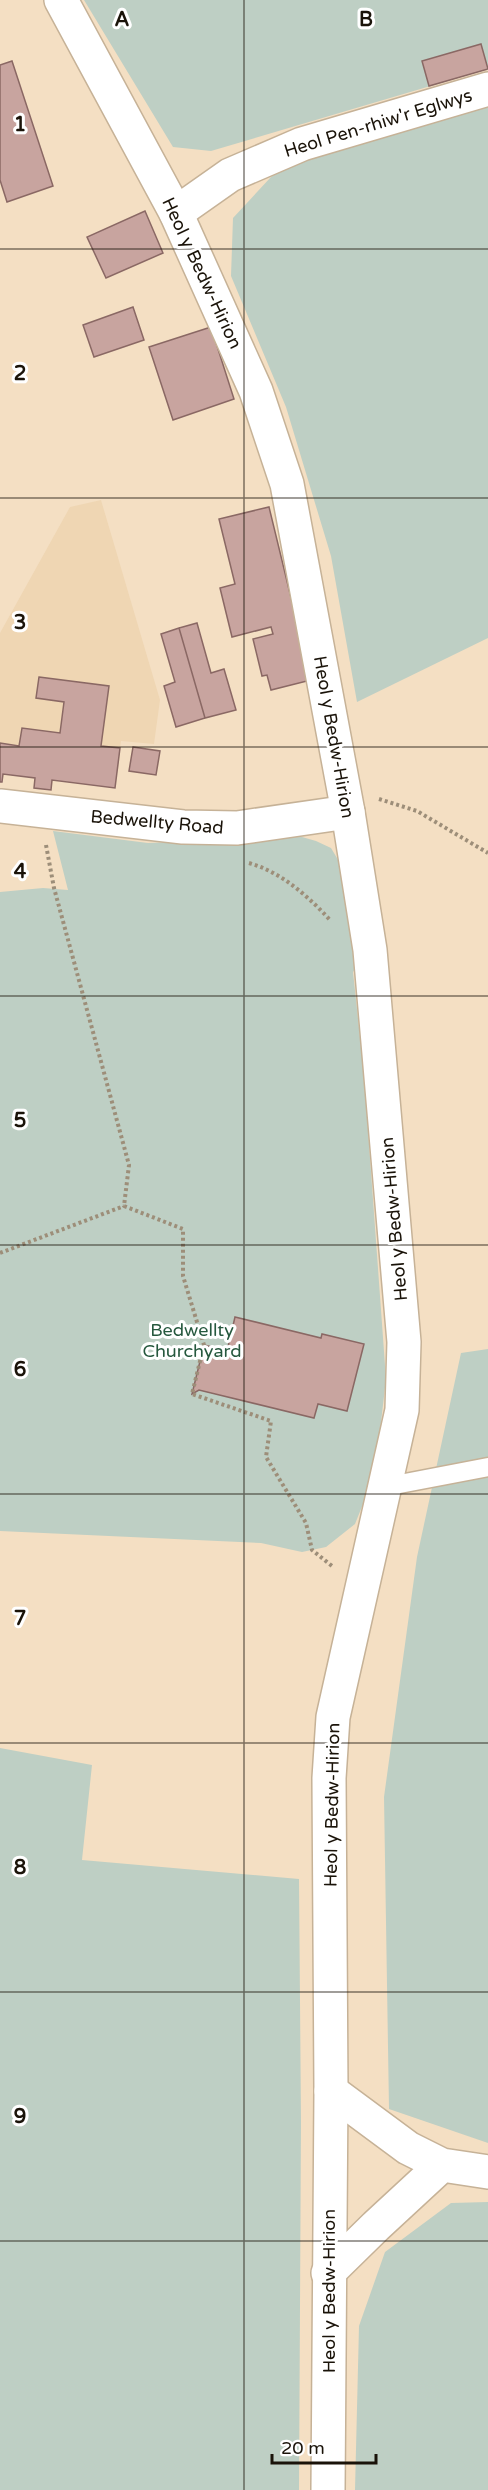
<svg xmlns="http://www.w3.org/2000/svg" width="488" height="2490" font-family="'Varela Round',sans-serif">
	<rect width="100%" height="100%" fill="#f4dfc3"/>
	<path fill="#efd6b3" d="M101,500L160,700L154,744L121,741L115,788L53,780L51,790L34,788L35,778L4,774L2,782H0V633L70,507Z"/>
	<path fill="#becfc4" d="M84,0H488V69L211,151L173,147Z
		M488,107V638L357,702L331,556L286,407L231,276L233,218L271,177L304,159Z
		M53,831L148,843L302,837L316,841L331,848L343,868L358,965L353,972L364,1075L386,1379L375,1474L355,1524L326,1547L302,1552L261,1543L0,1531V892L43,888L68,890Z
		M488,1349V2143L389,2109L384,1797L417,1557L461,1353Z
		M0,1748L92,1765L82,1860L299,1879L301,2121L299,2490H0Z
		M488,2202V2490H355L359,2326L385,2252L451,2203Z"/>
	<path fill="#c8a49f" stroke="#8a6864" stroke-width="1.5" d="M481,44L488,69L429,86L422,61Z
		M12,61L53,186L7,202L0,180V65Z
		M145,211L163,253L106,278L87,237Z
		M133,307L144,340L94,357L83,325Z
		M211,327L234,399L173,420L149,347Z
		M269,507L311,680L271,690L267,675L262,676L253,639L273,634L271,627L232,637L220,588L235,584L219,519Z
		M197,623L211,673L224,669L236,710L205,718L179,628Z
		M179,628L205,718L176,727L164,686L175,682L161,634Z
		M39,677L109,686L101,746L120,748L115,788L52,780L51,790L34,788L35,778L3,774L2,782H0V743L19,746L22,728L60,733L64,702L36,698Z
		M133,747L160,751L156,775L129,771Z
		M235,1317L321,1338L322,1334L364,1344L347,1411L318,1404L314,1418L199,1390L192,1394L204,1345L227,1351Z"/>
	<g fill="none" stroke-linecap="round" stroke-linejoin="round">
		<defs>
			<path id="service" d="M384,1487L488,1467"/>
			<path id="minor" d="M176,213L230,175L302,144L488,89
				M0,806L183,827L237,828L348,812
				M331,2091L408,2148L442,2165L488,2172
				M328,2273L376,2226L442,2165"/>
			<path id="tertiary" d="M61,0L176,213L256,391L287,484L348,812L370,950L404,1342L402,1410L333,1717L329,1778L331,2091L328,2490"/>
		</defs>
		<use href="#service" stroke="#c6b297" stroke-width="21"/>
		<use href="#minor" stroke="#c6b297" stroke-width="36"/>
		<use href="#tertiary" stroke="#c6b297" stroke-width="36"/>
		<path stroke="#9d8e79" stroke-width="4" stroke-dasharray="3 3" stroke-linecap="butt" d="M379,799L417,811L488,853
			M46,845L54,888L129,1165L124,1206L183,1229V1276L204,1345L192,1394L271,1421L266,1457L306,1523L312,1550L332,1566
			M249,863C281,872 308,896 330,920
			M0,1253L124,1206"/>
		<use href="#service" stroke="#fff" stroke-width="18"/>
		<use href="#minor" stroke="#fff" stroke-width="33"/>
		<use href="#tertiary" stroke="#fff" stroke-width="33"/>
	</g>
	<path fill="none" stroke="#1a1309" stroke-width="1.5" stroke-opacity="0.55" d="M244,0V2490M0,249H488M0,498H488M0,747H488M0,996H488M0,1245H488M0,1494H488M0,1743H488M0,1992H488M0,2241H488"/>
	<g text-anchor="middle" stroke-width="6" stroke-linejoin="round" paint-order="stroke">
		<g font-size="18" fill="#1a1309" stroke="#fff">
			<text transform="translate(378 123) rotate(-17)" y="6">Heol Pen-rhiw'r Eglwys</text>
			<text transform="translate(202 273) rotate(65)" y="6">Heol y Bedw-Hirion</text>
			<text transform="translate(334 737) rotate(80)" y="6">Heol y Bedw-Hirion</text>
			<text transform="translate(157 822) rotate(5)" y="6">Bedwellty Road</text>
			<text transform="translate(394 1219) rotate(-95)" y="6">Heol y Bedw-Hirion</text>
			<text transform="translate(332 1805) rotate(-89)" y="6">Heol y Bedw-Hirion</text>
			<text transform="translate(329 2291) rotate(-90)" y="6">Heol y Bedw-Hirion</text>
		</g>
		<g font-size="18" fill="#26583e" stroke="#fff">
			<text x="192" y="1336">Bedwellty<tspan x="192" dy="21">Churchyard</tspan></text>
		</g>
	</g>
	<g font-size="20" text-anchor="middle" font-weight="bold" fill="#1a1309" stroke="#fff" stroke-width="6" stroke-linejoin="round" paint-order="stroke">
		<text x="122" y="26">A</text>
		<text x="366" y="26">B</text>
		<text x="20" y="131">1</text>
		<text x="20" y="380">2</text>
		<text x="20" y="629">3</text>
		<text x="20" y="878">4</text>
		<text x="20" y="1127">5</text>
		<text x="20" y="1376">6</text>
		<text x="20" y="1625">7</text>
		<text x="20" y="1874">8</text>
		<text x="20" y="2123">9</text>
	</g>
	<path d="M272 2454v9h104v-9" fill="none" stroke="#1a1309" stroke-width="3"/>
	<text x="281" y="2454" font-size="18" fill="#1a1309" stroke="#ffffff" stroke-width="4.5" paint-order="stroke">20 m</text>
</svg>
